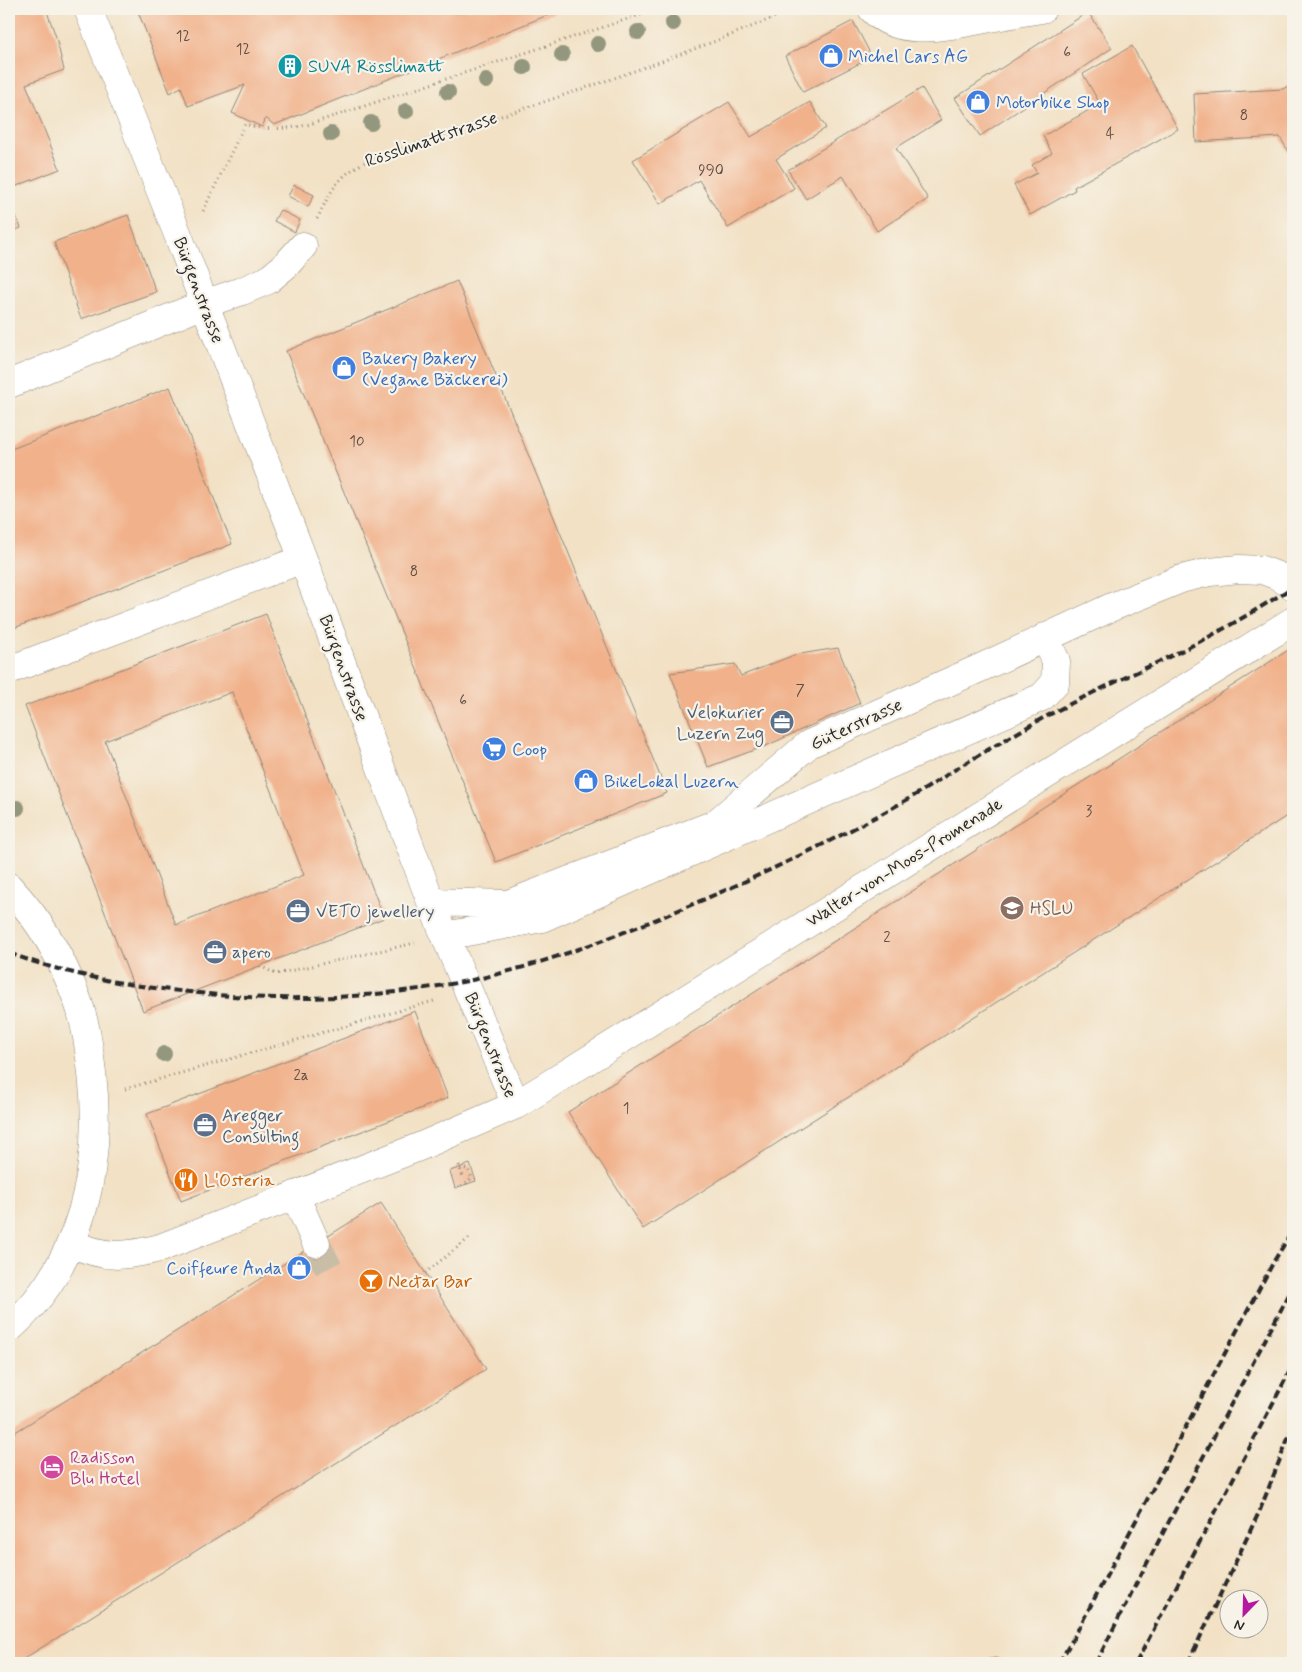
<svg xmlns="http://www.w3.org/2000/svg" width="1302" height="1672" font-family="Mynerve,sans-serif">
	<rect width="100%" height="100%" fill="#f7f3e8"/>
	<filter id="ink" filterUnits="userSpaceOnUse"><feTurbulence type="fractalNoise" baseFrequency=".02" numOctaves="2"/><feDisplacementMap in="SourceGraphic" scale="10" xChannelSelector="R" yChannelSelector="G"/><feConvolveMatrix kernelMatrix="1 2 1 2 8 2 1 2 1" color-interpolation-filters="sRGB"/></filter>
	<filter id="wash" filterUnits="userSpaceOnUse"><feTurbulence type="fractalNoise" baseFrequency=".0096" numOctaves="4" result="noise"/><feDisplacementMap in="SourceGraphic" scale="20" xChannelSelector="R" yChannelSelector="G"/><feGaussianBlur stdDeviation="1.12" result="paint"/><feColorMatrix in="noise" values="0 0 0 0 0 0 0 0 0 0 0 0 0 0 0 0 0 1.4 0 .05"/><feComposite in="paint" operator="in"/></filter>
	<g filter="url(#wash)">
		<rect width="100%" height="100%" fill="#f2e1c5"/>
		<g id="blocks">
			<path fill="#f1b18a" fill-rule="evenodd" d="M9,9H46L56,37L64,70L26,84L60,169L9,189Z
				M137,9H563L274,125L266,118L262,127L232,113L245,85L188,106L181,87L170,93Z
				M1088,12L1112,48L980,136L955,98Z
				M853,21L872,57L803,92L785,56Z
				M1132,46L1178,129L1074,187L1075,190L1030,215L1014,185L1037,173L1032,165L1052,153L1043,136L1100,104L1083,74Z
				M1293,83V160L1280,137L1196,142L1194,94L1283,89Z
				M922,88L941,120L896,148L928,199L877,231L843,176L806,199L788,170Z
				M729,102L751,137L810,102L826,128L776,159L794,188L728,228L699,180L660,204L633,160Z
				M294,185L314,195L308,207L288,196Z
				M9,198L21,228L9,233Z
				M280,210L300,220L295,232L274,221Z
				M128,215L156,292L81,319L54,242Z
				M457,281L667,793L496,862L286,351Z
				M170,387L232,544L9,630V450Z
				M266,614L384,918L143,1011L25,706ZM232,692L304,875L176,925L105,741Z
				M1293,647V812L643,1229L568,1112Z
				M838,648L860,703L768,745L708,767L670,673L735,664L741,676L794,655Z
				M415,1011L448,1098L181,1201L147,1114Z
				M470,1164L476,1181L455,1188L450,1171Z
				M381,1203L486,1369L17,1663H9V1436Z
				M995,1658L1016,1663H973L978,1661Z"/>
		</g>
	</g>
	<g filter="url(#ink)">
		<use href="#blocks" fill-opacity="0" stroke="#8e8678" stroke-width="1"/>
		<g fill="none" stroke-linecap="round" stroke-linejoin="round">
			<path stroke="#cabda6" stroke-width="28" stroke-dasharray="28 14" stroke-linecap="butt" d="M316,1243L329,1269"/>
			<defs>
				<path id="minor" d="M88,9L178,235L303,559L431,902L516,1105
					M872,9C899,38 946,26 980,20C1000,16 1021,12 1042,9
					M9,384L204,304L242,291L268,280L286,265L303,246
					M9,670L303,559
					M9,887C39,919 62,958 77,999C86,1023 89,1048 92,1073C103,1167 82,1264 9,1329
					M431,902L508,904L715,824L809,744L978,669L1112,607L1181,579L1210,572L1239,569L1262,570L1278,576L1293,586
					M445,936L542,918L1042,697L1055,683L1056,661L1045,637
					M295,1195L316,1243
					M71,1243C106,1259 123,1257 160,1248L419,1147L516,1105L1293,621"/>
			</defs>
			<use href="#minor" stroke="#8e8678" stroke-width="29"/>
			<path stroke="#8e8678" stroke-width="3" stroke-dasharray="1 4" stroke-linecap="butt" d="M203,211L245,124C266,131 286,129 307,125L658,9
				M317,219C334,185 338,175 373,158C514,111 657,68 794,9
				M260,966L276,974L415,943
				M125,1089L437,1000
				M459,1165L463,1177
				M460,1168L468,1169L472,1178L465,1185
				M425,1273L472,1236"/>
			<use href="#minor" stroke="#fff" stroke-width="28"/>
			<path stroke="#2b2b2b" stroke-width="4" stroke-dasharray="8 4" stroke-linecap="butt" d="M9,953C69,976 135,987 199,993C286,1003 375,998 462,982C525,970 587,947 647,923C737,887 825,846 910,798C924,790 938,781 951,772C977,756 1003,741 1029,726C1079,697 1133,675 1185,649C1222,631 1258,609 1293,587
				M1059,1663L1074,1637L1274,1261L1293,1230
				M1096,1663L1136,1584L1293,1287
				M1136,1663L1293,1365
				M1188,1663L1260,1510L1293,1426"/>
		</g>
		<g fill="#93977e">
			<circle cx="673" cy="23" r="8"/>
			<circle cx="638" cy="32" r="8"/>
			<circle cx="598" cy="44" r="8"/>
			<circle cx="562" cy="55" r="8"/>
			<circle cx="524" cy="67" r="8"/>
			<circle cx="486" cy="81" r="8"/>
			<circle cx="448" cy="92" r="8"/>
			<circle cx="406" cy="111" r="8"/>
			<circle cx="371" cy="123" r="8"/>
			<circle cx="331" cy="134" r="8"/>
			<circle cx="17" cy="808" r="8"/>
			<circle cx="164" cy="1054" r="8"/>
		</g>
	</g>
	<defs>
		<symbol id="shop-disc" viewBox="-11 -11 22 22"><circle r="9.5" fill="#3f7fe0" stroke="#f7f3e8"/><path d="M-5-2.5h2.3a2.7 3.5 0 0 1 5.4 0H5L5.5 6h-11ZM-1.5-2.5h3a1.5 2.3 0 0 0-3 0Z" fill="#fff"/></symbol>
		<symbol id="building-disc" viewBox="-11 -11 22 22"><circle r="9.5" fill="#0f9aa8" stroke="#f7f3e8"/><path d="M-4-6H4V6H1V3H-1V6H-4ZM-2.5-4.3h1.7v1.8h-1.7ZM.8-4.3h1.7v1.8H.8ZM-2.5-1h1.7V.8h-1.7ZM.8-1h1.7V.8H.8Z" fill="#fff"/></symbol>
		<symbol id="office-disc" viewBox="-11 -11 22 22"><circle r="9.5" fill="#5c6f8a" stroke="#f7f3e8"/><path d="M-6-3h4V-5.5h4V-3h4V5H-6ZM-1-4.5V-3h2v-1.5ZM-6 0V1H6V0Z" fill="#fff"/></symbol>
		<symbol id="supermarket-disc" viewBox="-11 -11 22 22"><circle r="9.5" fill="#3f7fe0" stroke="#f7f3e8"/><path d="M-6-5.5h2.5l.6 2H6L4.5 2H-2.5L-4.4-4H-6ZM-1.5 3.2a1.3 1.3 0 1 0 .1 0ZM3 3.2a1.3 1.3 0 1 0 .1 0Z" fill="#fff"/></symbol>
		<symbol id="university-disc" viewBox="-11 -11 22 22"><circle r="9.5" fill="#8d6e63" stroke="#f7f3e8"/><path d="M0-5L7-2L0 1L-7-2ZM-4 1L0 2.5L4 1V4Q0 6-4 4Z" fill="#fff"/></symbol>
		<symbol id="restaurant-disc" viewBox="-11 -11 22 22"><circle r="9.5" fill="#e8710a" stroke="#f7f3e8"/><path d="M-5-6h1v4h1v-4h1v4h1v-4h1v5L-1.5 .5V6h-2V.5L-5-1ZM5-6V6H3V1.5H1.5Q1.5-4 5-6Z" fill="#fff"/></symbol>
		<symbol id="bar-disc" viewBox="-11 -11 22 22"><circle r="9.5" fill="#e8710a" stroke="#f7f3e8"/><path d="M-6-5H6L.8 .8V4.5H3.5V6h-7V4.5H-.8V.8Z" fill="#fff"/></symbol>
		<symbol id="hotel-disc" viewBox="-11 -11 22 22"><circle r="9.5" fill="#d1479c" stroke="#f7f3e8"/><path d="M-6-4.5h1.5V1H6V5H4.5V3h-9V5H-6ZM-4 0a1.8 1.8 0 1 1 3.6 0ZM.5 0V-2.5h3Q6-2.5 6 0Z" fill="#fff"/></symbol>
	</defs>
	<g fill-rule="evenodd">
		<use href="#shop-disc" x="817" y="42" width="28" height="28"/>
		<use href="#building-disc" x="276" y="52" width="28" height="28"/>
		<use href="#shop-disc" x="964" y="88" width="28" height="28"/>
		<use href="#shop-disc" x="330" y="354" width="28" height="28"/>
		<use href="#office-disc" x="768" y="708" width="28" height="28"/>
		<use href="#supermarket-disc" x="480" y="735" width="28" height="28"/>
		<use href="#shop-disc" x="572" y="767" width="28" height="28"/>
		<use href="#university-disc" x="998" y="894" width="28" height="28"/>
		<use href="#office-disc" x="284" y="897" width="28" height="28"/>
		<use href="#office-disc" x="201" y="938" width="28" height="28"/>
		<use href="#office-disc" x="191" y="1111" width="28" height="28"/>
		<use href="#restaurant-disc" x="172" y="1166" width="28" height="28"/>
		<use href="#shop-disc" x="285" y="1254" width="28" height="28"/>
		<use href="#bar-disc" x="357" y="1267" width="28" height="28"/>
		<use href="#hotel-disc" x="38" y="1453" width="28" height="28"/>
	</g>
	<g text-anchor="middle" stroke-width="4.5" stroke-linejoin="round" paint-order="stroke">
		<g font-size="15" fill="#5c4c43">
			<text x="183" y="41">12</text>
			<text x="243" y="54">12</text>
			<text x="1067" y="57">6</text>
			<text x="1244" y="120">8</text>
			<text x="1110" y="138">4</text>
			<text x="711" y="175">990</text>
			<text x="357" y="446">10</text>
			<text x="414" y="576">8</text>
			<text x="800" y="695">7</text>
			<text x="463" y="705">6</text>
			<text x="1089" y="816">3</text>
			<text x="887" y="942">2</text>
			<text x="301" y="1080">2a</text>
			<text x="626" y="1113">1</text>
		</g>
		<g font-size="18" fill="#366cbe" stroke="#f7f3e8" text-anchor="start">
			<text x="848" y="62">Michel Cars AG</text>
			<text x="996" y="108">Motorbike Shop</text>
			<text x="362" y="364">Bakery Bakery<tspan x="362" dy="21">(Vegane Bäckerei)</tspan></text>
			<text x="512" y="755">Coop</text>
			<text x="604" y="787">BikeLokal Luzern</text>
			<text x="282" y="1274" text-anchor="end">Coiffeure Anda</text>
		</g>
		<g font-size="18" fill="#0d838f" stroke="#f7f3e8" text-anchor="start">
			<text x="308" y="72">SUVA Rösslimatt</text>
		</g>
		<g font-size="18" fill="#2b2b2b" stroke="#f7f3e8">
			<text transform="translate(431 139) rotate(-19)" y="6">Rösslimattstrasse</text>
			<text transform="translate(199 290) rotate(69)" y="6">Bürgenstrasse</text>
			<text transform="translate(344 668) rotate(70)" y="6">Bürgenstrasse</text>
			<text transform="translate(856 724) rotate(-25)" y="6">Güterstrasse</text>
			<text transform="translate(904 862) rotate(-32)" y="6">Walter-von-Moos-Promenade</text>
			<text transform="translate(491 1045) rotate(68)" y="6">Bürgenstrasse</text>
		</g>
		<g font-size="18" fill="#4e5e75" stroke="#f7f3e8" text-anchor="start">
			<text x="764" y="718" text-anchor="end">Velokurier<tspan x="764" dy="21">Luzern Zug</tspan></text>
			<text x="316" y="917">VETO jewellery</text>
			<text x="232" y="958">apero</text>
			<text x="222" y="1121">Aregger<tspan x="222" dy="21">Consulting</tspan></text>
		</g>
		<g font-size="18" fill="#785e54" stroke="#f7f3e8" text-anchor="start">
			<text x="1030" y="914">HSLU</text>
		</g>
		<g font-size="18" fill="#c56008" stroke="#f7f3e8" text-anchor="start">
			<text x="204" y="1186">L'Osteria</text>
			<text x="388" y="1287">Nectar Bar</text>
		</g>
		<g font-size="18" fill="#b23c85" stroke="#f7f3e8" text-anchor="start">
			<text x="70" y="1463">Radisson<tspan x="70" dy="21">Blu Hotel</tspan></text>
		</g>
	</g>
	<rect width="1302" height="1672" fill="none" stroke="#f7f3e8" stroke-width="30"/>
	<g transform="translate(1244 1614) rotate(203)"><circle r="24" fill="#f7f3e8" stroke="#a5a39c"/>
	<path d="M0-4L9 19L0 12L-9 19Z" fill="#b5179e"/>
	<text y="-8" font-size="14" font-weight="bold" text-anchor="middle" fill="#2b2b2b">N</text>
	</g>
</svg>
